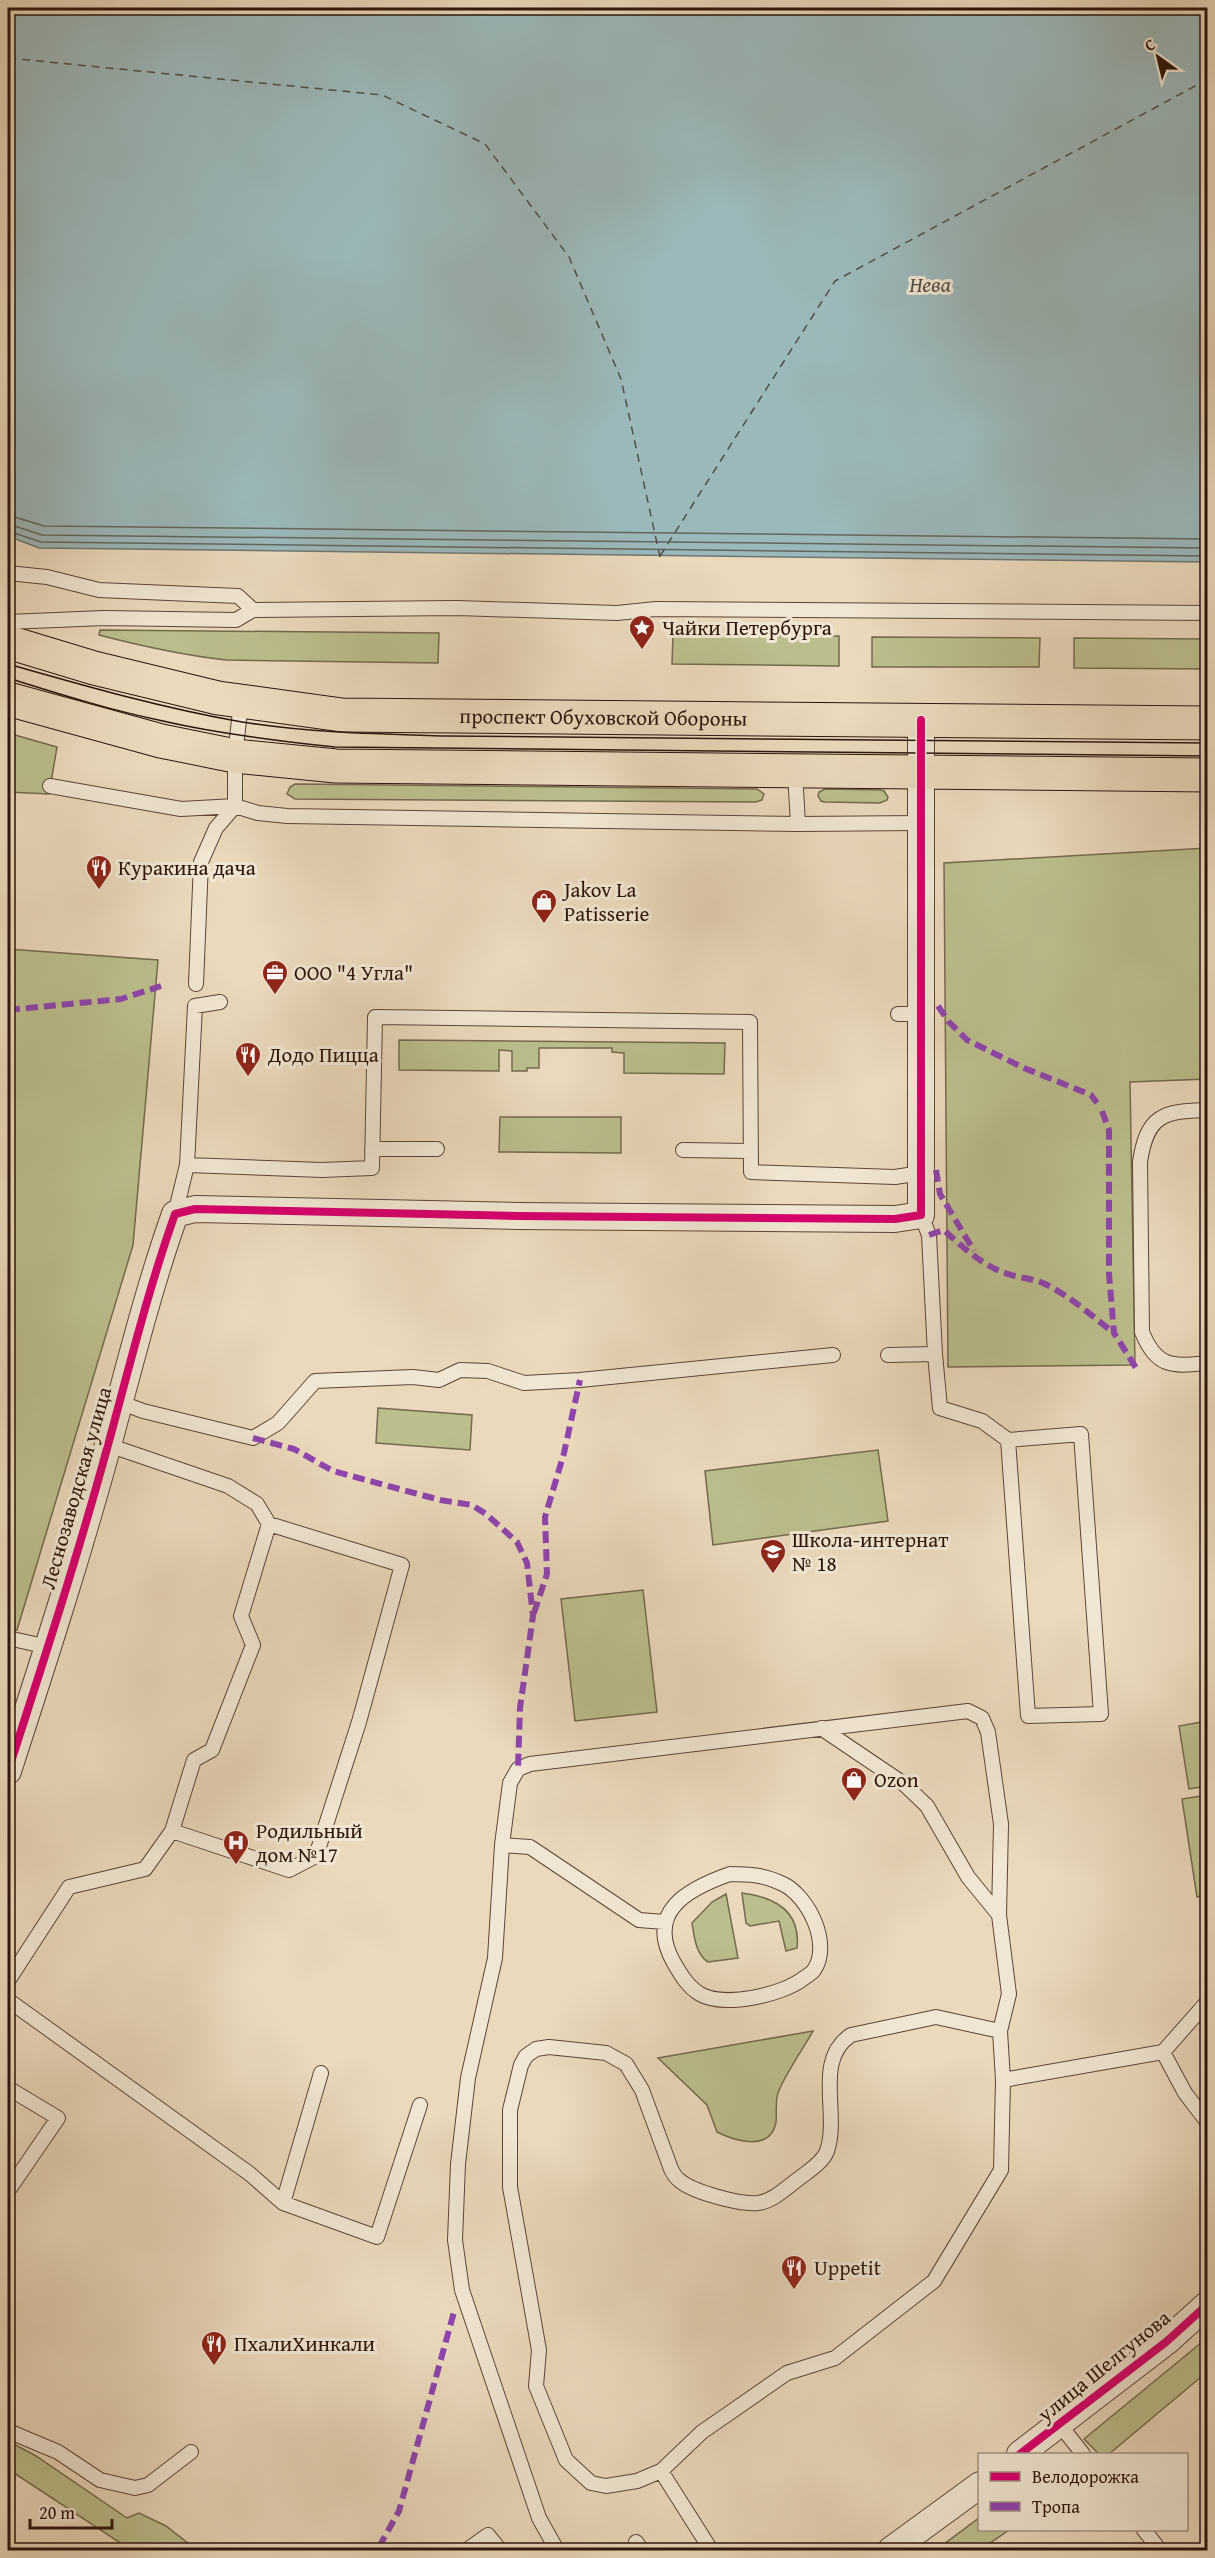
<svg xmlns="http://www.w3.org/2000/svg" width="1215" height="2558" font-family="'Gentium Book Plus',serif">
	<rect width="100%" height="100%" fill="#ead9bc"/>
	<filter id="stains"><feTurbulence type="fractalNoise" baseFrequency=".00333" numOctaves="4"/><feColorMatrix values="0 0 0 0 .2 0 0 0 0 .09 0 0 0 0 .02 0 0 0 .5 -.17"/></filter>
	<radialGradient id="worn" r=".72"><stop offset=".6" stop-color="#630" stop-opacity="0"/><stop offset="1" stop-color="#630" stop-opacity=".3"/></radialGradient>
	<path fill="#bcbe8d" stroke="#746a4c" stroke-width="1.5" d="M100,630L439,633L438,663L226,660C182,655 141,646 99,635Z
		M673,635L839,636V666L672,664Z
		M872,637L1040,638L1039,667H872Z
		M1074,638L1207,639V669L1074,668Z
		M8,733L57,747L49,794L8,792Z
		M295,784L757,789L764,794L762,800L756,802L295,799L287,794L290,787Z
		M825,789L881,790L884,791L888,797L887,800L880,803L825,802L821,801L818,796L819,792Z
		M1207,848V1079L1130,1082L1135,1365L948,1367L944,863Z
		M8,949L158,960L133,1245L17,1630L8,1628Z
		M399,1040L725,1043L724,1074L624,1073V1053L612,1052V1048H539V1068H527V1071H512V1051L499,1050V1071L399,1070Z
		M500,1117H621V1153L499,1152Z
		M378,1408L472,1415L470,1450L376,1443Z
		M878,1450L888,1521L713,1545L705,1471Z
		M643,1590L657,1712L575,1721L561,1599Z
		M1207,1721V1786L1189,1789L1179,1726Z
		M1207,1795V1895L1197,1897L1182,1799Z
		M742,1893C774,1897 801,1911 797,1948L786,1951L779,1921L750,1926L746,1923Z
		M726,1894L738,1958L708,1962C696,1955 694,1936 692,1923L712,1902Z
		M813,2031C803,2049 784,2076 778,2093C775,2102 777,2113 776,2122C771,2152 735,2141 717,2132L707,2105L658,2058Z
		M1207,2338V2372L1109,2454H1099L1084,2439Z
		M8,2441L36,2456L127,2518L139,2513L166,2526L197,2550H131L8,2469Z
		M979,2518L980,2530H1009L980,2550H936Z"/>
	<path fill="#9bb8ba" stroke="#6e7774" stroke-width="1.5" d="M8,8H1207V562L39,548L8,536Z"/>
	<g fill="none" stroke-linecap="round" stroke-linejoin="round">
		<path stroke="#636662" stroke-width="1.5" d="M8,515L44,526L1208,539
			M8,524L42,535L1208,548
			M8,531L41,542L1208,556"/>
		<path stroke="#524e48" stroke-width="1.5" stroke-dasharray="8 6" stroke-linecap="butt" d="M8,58L382,95L485,144L569,257L621,379L660,557
			M660,556L835,281L1208,79"/>
		<defs>
			<path id="service" d="M8,573L47,577L99,590L238,596L253,610
				M8,622L104,618L236,620L253,610L457,608L617,613L656,609L1208,613
				M795,772L798,824
				M50,786L181,809L235,806L258,813L287,816L798,824L920,823
				M196,984L201,862L216,828L235,806V756L241,702
				M898,1014H920
				M1208,1110C1163,1111 1147,1115 1140,1162L1142,1332C1157,1369 1173,1366 1208,1363
				M372,1149H437
				M683,1150L750,1151
				M187,1165L322,1170L372,1168L375,1017L750,1022L751,1172L895,1177L921,1173
				M175,1214L187,1165L195,1006L220,1002
				M935,1354L940,1408L982,1421L1008,1440L1081,1434L1101,1714L1028,1716L1008,1440
				M888,1355L935,1354L929,1235L921,1215
				M119,1402L143,1411L253,1438L278,1423L315,1381L413,1377L439,1380L460,1370L488,1371L524,1383L580,1380L833,1355
				M108,1445L228,1486L257,1504L269,1524
				M8,1638L48,1647
				M821,1728L904,1784L927,1806L968,1877L999,1915
				M502,1845L530,1847L639,1920L664,1922
				M730,1874C749,1874 765,1875 783,1884C808,1896 832,1944 814,1970C812,1973 807,1976 804,1978C783,1995 724,2008 700,1994C688,1987 681,1975 674,1963C645,1912 687,1889 730,1874Z
				M8,1981L69,1887L145,1869L172,1831L194,1760L212,1750L253,1645L241,1616L269,1524L402,1565L359,1722L316,1856L289,1870L172,1831
				M8,2000L250,2174L283,2203L321,2073
				M1163,2052L1208,2001
				M1003,2080L1000,2031L936,2017L851,2035C813,2060 840,2114 827,2151C823,2162 810,2170 801,2177C788,2186 774,2201 758,2203C741,2205 692,2192 679,2180C676,2178 673,2173 671,2169L642,2090L626,2064L606,2053L549,2047L536,2049L526,2056L521,2065L510,2110V2187L539,2350L536,2386L566,2460L591,2483L606,2486L637,2481L661,2471L702,2432L787,2373L835,2358L934,2281L1001,2170L1003,2080L1163,2052L1185,2093L1208,2123
				M8,2088L58,2118L8,2191
				M283,2203L377,2237L420,2105
				M1060,2425L1083,2454
				M8,2431L58,2452L100,2480L135,2488L148,2485L191,2452
				M661,2471L711,2550
				M1144,2530L1156,2545L1148,2550
				M636,2542L642,2550
				M467,2550L488,2535L500,2550
				M557,2550L539,2518L462,2290L455,2240L458,2164L468,2078L495,1958L502,1845L510,1783L518,1769L530,1764L968,1711L982,1718L988,1732L1001,1824L999,1915L1009,1994L1000,2031"/>
			<path id="minor" d="M8,1771C43,1663 78,1555 108,1445C129,1368 148,1290 175,1214L195,1209L517,1216L895,1219L921,1215V720
				M1020,2454L1166,2342L1208,2304
				M891,2550L980,2485"/>
			<g id="primary">
				<path id="s1" d="M8,642L94,668L218,698L342,715L1208,723"/>
				<path d="M8,699L161,741L235,756L336,766L1208,775"/>
			</g>
		</defs>
		<use href="#service" stroke="#5b4637" stroke-width="16"/>
		<use href="#minor" stroke="#5b4637" stroke-width="28"/>
		<use href="#primary" stroke="#2b150b" stroke-width="35"/>
		<use href="#service" stroke="#f1e6d3" stroke-width="14"/>
		<use href="#minor" stroke="#f1e6d3" stroke-width="26"/>
		<use href="#primary" stroke="#ead9bc" stroke-width="33"/>
		<path stroke="#2b150b" stroke-width="1.5" d="M8,664C85,686 162,708 242,722C310,733 378,734 446,736L1208,743
			M8,678C59,694 110,710 163,721C219,734 278,741 335,747L1208,756"/>
		<path stroke="#8e44ad" stroke-width="6" stroke-dasharray="12 6" stroke-linecap="butt" d="M938,1006L949,1022L967,1040L1024,1068L1091,1095L1097,1103
			M8,1010L121,999L161,986
			M1102,1111L1109,1130V1274L1114,1333L1138,1371
			M936,1170L940,1194L974,1251
			M929,1235L944,1230C961,1246 982,1265 1005,1273C1018,1278 1033,1278 1045,1284C1070,1296 1092,1316 1114,1333
			M253,1438L294,1449L333,1471L440,1500L472,1505L486,1514L517,1542L527,1563L533,1616L520,1708L518,1769
			M534,1613L547,1574L545,1517L564,1453L580,1380
			M379,2547L399,2511L454,2312"/>
		<defs>
			<path id="cycleway" d="M8,1771C43,1663 78,1555 108,1445C129,1368 148,1290 175,1214L195,1209L517,1216L895,1219L921,1215V720
				M1020,2454L1166,2342L1208,2304"/>
		</defs>
		<use href="#cycleway" stroke="#f1e6d3" stroke-width="11"/>
		<use href="#cycleway" stroke="#d6006c" stroke-width="8"/>
	</g>
	<defs>
		<symbol id="sight-pin" viewBox="-11 -11 22 30"><path d="M0 17L-7.5 6A9.5 9.5 0 1 1 7.5 6Z" fill="#8f2418" stroke="#f1e6d3"/><path d="M0-6L1.8-2.2L6-1.7L2.9 1.2L3.7 5.4L0 3.3L-3.7 5.4L-2.9 1.2L-6-1.7L-1.8-2.2Z" fill="#fff"/></symbol>
		<symbol id="restaurant-pin" viewBox="-11 -11 22 30"><path d="M0 17L-7.5 6A9.5 9.5 0 1 1 7.5 6Z" fill="#8f2418" stroke="#f1e6d3"/><path d="M-5-6h1v4h1v-4h1v4h1v-4h1v5L-1.5 .5V6h-2V.5L-5-1ZM5-6V6H3V1.5H1.5Q1.5-4 5-6Z" fill="#fff"/></symbol>
		<symbol id="shop-pin" viewBox="-11 -11 22 30"><path d="M0 17L-7.5 6A9.5 9.5 0 1 1 7.5 6Z" fill="#8f2418" stroke="#f1e6d3"/><path d="M-5-2.5h2.3a2.7 3.5 0 0 1 5.4 0H5L5.5 6h-11ZM-1.5-2.5h3a1.5 2.3 0 0 0-3 0Z" fill="#fff"/></symbol>
		<symbol id="office-pin" viewBox="-11 -11 22 30"><path d="M0 17L-7.5 6A9.5 9.5 0 1 1 7.5 6Z" fill="#8f2418" stroke="#f1e6d3"/><path d="M-6-3h4V-5.5h4V-3h4V5H-6ZM-1-4.5V-3h2v-1.5ZM-6 0V1H6V0Z" fill="#fff"/></symbol>
		<symbol id="school-pin" viewBox="-11 -11 22 30"><path d="M0 17L-7.5 6A9.5 9.5 0 1 1 7.5 6Z" fill="#8f2418" stroke="#f1e6d3"/><path d="M0-5L7-2L0 1L-7-2ZM-4 1L0 2.5L4 1V4Q0 6-4 4Z" fill="#fff"/></symbol>
		<symbol id="hospital-pin" viewBox="-11 -11 22 30"><path d="M0 17L-7.5 6A9.5 9.5 0 1 1 7.5 6Z" fill="#8f2418" stroke="#f1e6d3"/><path d="M-5-5h3v3.5h4V-5h3V5h-3V1.5h-4V5h-3Z" fill="#fff"/></symbol>
	</defs>
	<g fill-rule="evenodd">
		<use href="#sight-pin" x="627" y="613" width="30" height="40"/>
		<use href="#restaurant-pin" x="84" y="853" width="30" height="40"/>
		<use href="#shop-pin" x="529" y="887" width="30" height="40"/>
		<use href="#office-pin" x="260" y="958" width="30" height="40"/>
		<use href="#restaurant-pin" x="233" y="1040" width="30" height="40"/>
		<use href="#school-pin" x="758" y="1537" width="30" height="40"/>
		<use href="#shop-pin" x="839" y="1765" width="30" height="40"/>
		<use href="#hospital-pin" x="221" y="1828" width="30" height="40"/>
		<use href="#restaurant-pin" x="779" y="2253" width="30" height="40"/>
		<use href="#restaurant-pin" x="199" y="2329" width="30" height="40"/>
	</g>
	<g text-anchor="middle" stroke-width="6" stroke-linejoin="round" paint-order="stroke">
		<g font-size="21" fill="#2b150b" stroke="#f1e6d3" text-anchor="start">
			<text x="662" y="635">Чайки Петербурга</text>
			<text x="118" y="875">Куракина дача</text>
			<text x="564" y="897">Jakov La<tspan x="564" dy="24">Patisserie</tspan></text>
			<text x="294" y="980">ООО "4 Угла"</text>
			<text x="268" y="1062">Додо Пицца</text>
			<text x="792" y="1547">Школа-интернат<tspan x="792" dy="24">№ 18</tspan></text>
			<text x="874" y="1787">Ozon</text>
			<text x="256" y="1838">Родильный<tspan x="256" dy="24">дом №17</tspan></text>
			<text x="814" y="2275">Uppetit</text>
			<text x="234" y="2351">ПхалиХинкали</text>
		</g>
		<g font-size="21" fill="#2b150b" stroke="#f1e6d3">
			<text dy="7" stroke="none"><textPath href="#s1" startOffset="604">проспект Обуховской Обороны</textPath></text>
			<text transform="translate(76 1488) rotate(-74)" y="7">Леснозаводская улица</text>
			<text transform="translate(1104 2366) rotate(-39)" y="7">улица Шелгунова</text>
		</g>
		<g font-size="22" font-style="italic" fill="#524e48" stroke="#f1e6d3">
			<text x="930" y="292">Нева</text>
		</g>
	</g>
	<rect width="1215" height="2558" fill="none" stroke="#ead9bc" stroke-width="30"/>
	<rect x="9" y="9" width="1197" height="2540" fill="none" stroke="#2b150b" stroke-width="3"/>
	<rect x="15" y="15" width="1185" height="2528" fill="none" stroke="#2b150b" stroke-width="1.5"/>
	<rect x="978" y="2453" width="210" height="78" fill="#f1e6d3" stroke="#a29283" stroke-width="1.5"/>
	<rect x="990" y="2472" width="30" height="9" fill="#d6006c" stroke="#a29283" stroke-width="1.5"/>
	<text x="1032" y="2483" font-size="18" fill="#2b150b">Велодорожка</text>
	<rect x="990" y="2502" width="30" height="9" fill="#8e44ad" stroke="#a29283" stroke-width="1.5"/>
	<text x="1032" y="2513" font-size="18" fill="#2b150b">Тропа</text>
	<g transform="translate(1158 57) rotate(326)" stroke="#f1e6d3" stroke-width="4.5" paint-order="stroke">
	<path d="M0-4.5L10 22L0 15L-10 22Z" fill="#2b150b"/>
	<text y="-9" font-size="16" font-weight="bold" text-anchor="middle" fill="#2b150b">С</text>
	</g>
	<path d="M30 2519v9h82v-9" fill="none" stroke="#2b150b" stroke-width="3"/>
	<text x="39" y="2519" font-size="18" fill="#2b150b" stroke="#f1e6d3" stroke-width="4.5" paint-order="stroke">20 m</text>
	<rect width="100%" height="100%" filter="url(#stains)"/>
	<rect width="100%" height="100%" fill="url(#worn)"/>
</svg>
